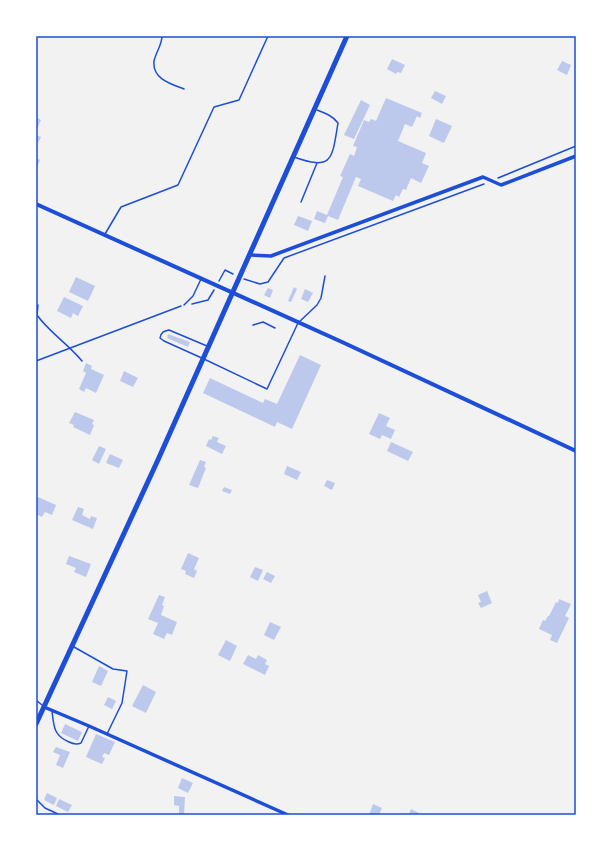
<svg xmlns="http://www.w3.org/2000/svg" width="612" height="851" font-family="'Nunito Sans',sans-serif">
	<rect width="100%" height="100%" fill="#f2f2f2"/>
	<path fill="#bdc9ec" d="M392,59L405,65L401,73L397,72L396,74L387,69Z
		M562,61L571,65L567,75L557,70Z
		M435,91L446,96L442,104L431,98Z
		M386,98L422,113L420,118L417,116L412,127L405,124L398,141L426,153L422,163L429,166L421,183L411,178L406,190L403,189L399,197L396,195L393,201L358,186L361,179L356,177L338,220L328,216L325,223L314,219L317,211L327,215L343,177L340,176L350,154L354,156L357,147L353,146L364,120L369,122L371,119L376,121Z
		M361,100L370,105L354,139L344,135Z
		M36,117L41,120L36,131Z
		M436,119L452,126L444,143L429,136Z
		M36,135L41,137L38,143L36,142Z
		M36,158L40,160L36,169Z
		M298,216L312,221L308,231L294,225Z
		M76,277L95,286L88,301L69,292Z
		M294,287L297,289L291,302L288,301Z
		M268,288L273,290L270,298L264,295Z
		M305,289L313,293L308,302L301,299Z
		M64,297L83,306L78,316L73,313L71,318L57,311Z
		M168,334L190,342L188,347L167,338Z
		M300,355L321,365L292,429L277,422L275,427L203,393L210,378L263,403L265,399L277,404Z
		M86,363L92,366L91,369L104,375L96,393L86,388L84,392L79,389L86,373L83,371Z
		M124,371L138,378L133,387L120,381Z
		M75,412L94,420L92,424L94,425L90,435L73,427L74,425L69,423Z
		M379,413L390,418L386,426L395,430L391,439L382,435L380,439L369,434Z
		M213,436L219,438L217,442L226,446L222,454L206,446L209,439L211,440Z
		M391,442L413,452L408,461L387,451Z
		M99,446L106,449L99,464L92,460Z
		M110,454L123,460L119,468L106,463Z
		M200,460L206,462L204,467L206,468L198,488L189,485Z
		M287,466L301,472L297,480L284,474Z
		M327,480L335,483L332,490L324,486Z
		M224,487L232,490L230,494L222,491Z
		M38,497L56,505L52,515L45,512L42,517L36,514V502Z
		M78,507L84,509L82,515L90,519L91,516L97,518L93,529L72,520Z
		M188,553L199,558L194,569L197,571L194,578L185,574L186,571L181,569Z
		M69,556L91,564L86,577L74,572L76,568L66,564Z
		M255,567L263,570L258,581L250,577Z
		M267,572L275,576L271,583L263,579Z
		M487,591L492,603L481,608L478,603L481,602L478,595Z
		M159,595L165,597L162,605L164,606L161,615L177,622L172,635L167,633L164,639L153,634L158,623L148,619Z
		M559,599L571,604L565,616L569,618L557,643L550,640L552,635L539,629L543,620L545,621L548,616H549L556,602L558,603Z
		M270,622L281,627L274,640L264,635Z
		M226,640L237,646L230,661L218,655Z
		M248,655L256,659L258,655L267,660L265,664L269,666L265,675L243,664Z
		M99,666L108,671L101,686L92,682Z
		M143,685L156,692L146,713L132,706Z
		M108,697L116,701L112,709L104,705Z
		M65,724L82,732L78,741L61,733Z
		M96,734L115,742L109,755L104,753L102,757L105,758L102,764L86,757Z
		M56,747L70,752L63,768L56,765L60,755L53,752Z
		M182,778L193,783L188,793L178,788Z
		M47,793L57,798L54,805L44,800Z
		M174,796L185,797L184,815H179V806L174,805Z
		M59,799L72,805L68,812L56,806Z
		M373,804L382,808L379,815H369Z
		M411,809L419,813L418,815H406L407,813L409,814Z"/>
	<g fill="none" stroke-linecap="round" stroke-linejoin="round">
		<path stroke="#1d4ed8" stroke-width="1.5" d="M498,178L576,146
			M244,279L260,284L268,282L284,258L484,184
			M219,281L225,270L233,274
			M192,304L208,300L214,290
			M38,305L37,315C49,332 68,344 82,361
			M36,361L181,306"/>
		<path stroke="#1d4ed8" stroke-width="1.5" d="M162,36C162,45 156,52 154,61C152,79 171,84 184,89
			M294,157C333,171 332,159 338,123C333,116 325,113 317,110
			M301,202L317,163
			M105,234L121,207L178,185L214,107L239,100L268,36
			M184,305L193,296L201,279
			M253,325L263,322L275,328
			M207,346L169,330C164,331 161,332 160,338L164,341L204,359L267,389L298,323L317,305L321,298L325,276
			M74,647L113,669L127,671L122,703L107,734
			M36,700L42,705
			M52,711C54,726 53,735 69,742C73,744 76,745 81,743L89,726
			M36,799L45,808L60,815"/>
		<path stroke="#1d4ed8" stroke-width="3.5" d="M250,255L271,256L483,177L501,185L576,156
			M44,707L89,726L288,815"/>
		<path stroke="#1d4ed8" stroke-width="4" d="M36,204L342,342L576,451"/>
		<path stroke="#1d4ed8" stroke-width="5" d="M36,724L157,462L347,36"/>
	</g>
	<rect width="612" height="851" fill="none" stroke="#ffffff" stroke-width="74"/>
	<rect x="37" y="37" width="538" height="777" fill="none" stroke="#1d4ed8" stroke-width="1.5"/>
</svg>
